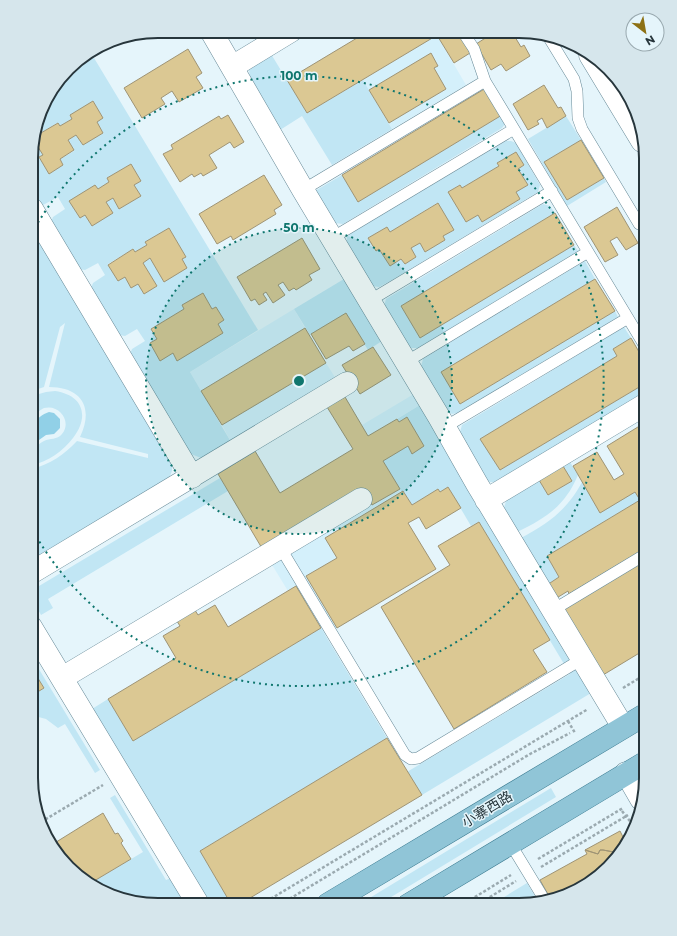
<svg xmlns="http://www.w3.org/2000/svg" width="677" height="936" font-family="Montserrat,'Noto Sans SC',sans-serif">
	<rect width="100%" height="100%" fill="#e5f5fb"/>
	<path fill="#d4f0fb" d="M431,32H435L466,85L392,129L389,123L446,89L434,68L438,66L431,53L369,90L363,80L433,37Z
		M294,309L305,328L201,391L190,372Z
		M326,363L336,379L231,442L222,425Z
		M414,394L420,405L368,436L362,425Z
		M400,489L401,491L325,538L337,558L306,576L337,628L325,635L296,586L288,591L263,550L363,490L373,505Z"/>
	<path fill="#c1e6f4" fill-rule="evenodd" d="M91,53L258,330L190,372L231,442L201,458L191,454L130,354L132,349L145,341L137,329L125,336L119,335L91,288L93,283L105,275L98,263L85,270L79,269L51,222L53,217L65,209L58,197L43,205L39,202L32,191L33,139L43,155L39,157L49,174L63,165L60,159L74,151L68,140L76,135L83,145L103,133L97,122L103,118L93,101L72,119L60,126L57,123L34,137L48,95L75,62ZM131,164L141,181L134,185L141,196L119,209L113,198L106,202L113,213L92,226L85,215L80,218L70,201L98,189L109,182L107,178ZM169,228L186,257L182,259L187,268L150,258L143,263L157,286L144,294L138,284L131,287L125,277L118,281L108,264L133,249L135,252L147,245L145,242ZM203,293L212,309L216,307L224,320L218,324L223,333L177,360L173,353L160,360L150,343L157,339L151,329L184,309Z
		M271,54L307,113L363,80L392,129L332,165L302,116L280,130L250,77L249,70L250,68Z
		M502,115L505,124L502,128L343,224L335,223L315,191L342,175L359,201Z
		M566,116L581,140L544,162L567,200L604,178L606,182L567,206L528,139Z
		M506,141H511L516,143L540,185L538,192L392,280L379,287L372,286L347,245V237L350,234ZM516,152L524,165L518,169L528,185L516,192L520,199L482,222L478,215L466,222L448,192L459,185L462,188L499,166L497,163ZM437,203L453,230L443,236L445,240L425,252L420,243L411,248L416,257L405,264L401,259L390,266L379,249L375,251L368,238L387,227L390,232Z
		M543,204L550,206L555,213L401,306L420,337L574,245L578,251L418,348H412L409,347L384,306L386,299Z
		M32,228L172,464V471L169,478L31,562L32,469C50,464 64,455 77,441L148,458V454L80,437C94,408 82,387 49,387L65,323L60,327L44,387L32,391Z
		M585,261L595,279L441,372L460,404L615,311L618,317L457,413L452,414L448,412L421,367L423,359Z
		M344,279L382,341L368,350L346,314L310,335L294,309Z
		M624,327L631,338L613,349L617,356L481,439L500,470L646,383V392L495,482H490L487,480L460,432L462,425Z
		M55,391C83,395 90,416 73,438C63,451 48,462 32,465V450C36,448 39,443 44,441C50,438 57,440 62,434C72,422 60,404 44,408C39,410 36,415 32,418V396L46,392Z
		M420,405L591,693L422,795L407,772L570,674L479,522L471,526L448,487L440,492L438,489L412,505L403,491H401L383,461L408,446L412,453L424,446L407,417L399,422L397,419Z
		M570,462L578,475C565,506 546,518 517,532L504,508L506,501L539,480L548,495L572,481L563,466Z
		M220,478L228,491L48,599L53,608L41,615C37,607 29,598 34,589Z
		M582,482L600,512L635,492L640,500L547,556L559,577L548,584L521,538C549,523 567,510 582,482Z
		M321,628L387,738L200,851L231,904H209L92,709L108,699L133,741Z
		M31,656L100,770L95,773L65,724L58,728L46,719L31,715V696L44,688L31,667Z
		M551,788L556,797L378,905H358Z
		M115,795L166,880L171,878L187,904H142L89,884L143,852L110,798Z
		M527,883L536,898C522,907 507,905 491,905Z"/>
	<path fill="#91d0e7" d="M49,412L54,413L60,419V428L54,434L46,435L32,445V423C38,419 42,414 49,412Z"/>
	<path fill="#dbc893" stroke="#9f9475" d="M157,31L144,39L140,34Z
		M251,31H267L255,39Z
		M367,32H431L434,37L307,113L287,80Z
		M435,32H458L470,53L454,63Z
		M495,32H512L521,47L524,45L530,56L506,71L501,64L491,70L476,44Z
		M125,36L111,45L109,42L117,38Z
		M188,49L202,73L196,77L203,88L179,102L172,91L161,98L165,104L142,118L124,88Z
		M431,53L438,66L434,68L446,89L389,123L369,90Z
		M544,85L558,108L561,107L566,116L547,128L542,118L537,121L539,124L528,130L513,104Z
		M486,88L502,115L358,202L342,175Z
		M93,101L103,118L97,122L103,133L83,145L76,135L68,140L74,150L60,159L63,165L49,174L39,157L43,155L33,139L34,137L58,123L60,126L72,119L70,115Z
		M228,115L244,142L234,148L230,142L209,155L217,168L203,176L201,173L194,177L192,174L180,182L163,154L173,149L171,145L219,116L221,119Z
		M581,140L604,178L567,200L544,162Z
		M516,152L524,165L518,169L528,185L516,192L520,199L482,222L478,215L466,222L448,192L460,185L462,188L499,166L497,163Z
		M131,164L141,181L134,185L141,196L119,209L113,198L106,202L113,213L92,226L85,215L80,218L69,201L95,185L98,189L109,182L107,178Z
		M264,175L282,205L274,210L276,214L233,240L231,236L217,244L199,214Z
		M438,203L454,230L443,236L445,240L425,252L420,243L411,248L416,257L405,264L401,259L390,266L379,249L376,251L368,238L387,227L390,232Z
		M617,207L638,243L626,250L617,237L610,241L618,255L605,262L584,227Z
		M555,213L574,245L420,338L401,306Z
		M169,228L186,257L182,259L187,268L164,282L150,258L143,263L157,286L144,294L138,284L131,288L125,277L118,281L108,265L133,249L135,252L147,245L145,242Z
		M302,238L320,269L309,275L312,280L296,290L294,288L289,291L283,282L278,285L285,295L273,303L266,292L263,294L267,300L259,305L255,299L251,301L237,277Z
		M595,279L615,311L460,404L441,372Z
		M646,289V304L639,293Z
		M203,293L212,309L216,307L224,320L218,324L223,333L177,361L173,353L160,361L150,343L157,339L151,329L184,309L182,305Z
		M346,313L365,344L353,351L349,346L326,359L311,334Z
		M305,328L326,363L222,425L201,391Z
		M631,338L646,364V383L500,470L480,439L617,356L613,349Z
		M373,347L391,375L360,394L342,365Z
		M345,397L368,436L397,419L399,422L407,417L424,446L412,454L408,446L383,461L400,489L372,505L363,490L263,550L218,474L255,451L280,493L353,449L327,407Z
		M646,422V548L569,594L568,591L555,599L547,585L559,577L547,556L640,500L635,492L600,513L573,466L597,452L614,480L624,474L607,446Z
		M563,466L572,481L548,495L539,480Z
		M448,487L461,508L426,529L419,517L408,523L436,569L337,628L306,576L337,558L325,538L403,491L412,505L438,489L440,492Z
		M479,522L550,640L533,650L547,672L454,729L381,607L450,565L438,546Z
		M637,564L646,578V649L603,675L563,609Z
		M296,586L321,628L133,741L108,699L176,658L163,636L180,626L175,618L193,607L198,615L215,605L228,627Z
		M31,667L44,688L31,696Z
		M387,738L422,795L240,904H231L200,851Z
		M103,813L115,834L118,833L123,841L121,843L131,859L89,884L87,883L53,844Z
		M620,831L626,843L624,849L619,853L603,850H600L598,854L585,850Z
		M585,850L598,854L600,850H603L619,853L575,892L550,898L540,880L587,854Z"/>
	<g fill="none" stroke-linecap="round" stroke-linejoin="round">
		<defs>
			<path id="lane" d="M463,32L474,49L485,81L646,348
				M549,38L574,79L577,91L578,118L582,129L639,224L646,227
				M303,190L485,81
				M332,238L514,129
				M369,301L552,191
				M406,362L588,252
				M445,427L628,318
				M280,547L405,755L411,759L418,758L582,659
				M553,610L646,554
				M510,843L544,899"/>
			<path id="street" d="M211,31L303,190L439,417L477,484L623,727
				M590,55L642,141
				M232,67L291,31
				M32,209L192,477
				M486,500L646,404
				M31,573L347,383
				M31,627L198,904
				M62,678L361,499"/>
			<path id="secondary" d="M626,773L641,799"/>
			<path id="primary" d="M328,904L646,714
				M408,905L646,762"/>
		</defs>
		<use href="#lane" stroke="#668997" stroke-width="12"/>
		<use href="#street" stroke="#668997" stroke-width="23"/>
		<use href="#secondary" stroke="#668997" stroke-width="23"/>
		<use href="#primary" stroke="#3b7a90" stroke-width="23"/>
		<path stroke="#9baab0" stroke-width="2.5" stroke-dasharray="3 2" stroke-linecap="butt" d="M623,688L646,674
			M568,721L575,733
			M622,811L633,825
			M41,822L103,785
			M538,859L623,808
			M541,867L628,815
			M262,904L588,709
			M281,904L530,754L570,733
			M462,905L511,875
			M477,905L516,881"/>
		<use href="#lane" stroke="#fff" stroke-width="11"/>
		<use href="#street" stroke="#fff" stroke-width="22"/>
		<use href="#secondary" stroke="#fff" stroke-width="22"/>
		<use href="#primary" stroke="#90c5d7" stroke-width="22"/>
	</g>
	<circle cx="299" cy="381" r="153" fill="#0f766e" fill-opacity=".12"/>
	<g fill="none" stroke="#0f766e" stroke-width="2" stroke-dasharray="2 4">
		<circle cx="299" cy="381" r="153"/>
		<path d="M32 233A305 305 0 1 1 32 529"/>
	</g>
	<g text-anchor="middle" stroke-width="3" stroke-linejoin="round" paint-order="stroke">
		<g font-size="14" fill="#27363c" stroke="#e5f5fb">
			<text transform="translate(487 809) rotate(-31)" y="5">小寨西路</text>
		</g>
	</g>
	<path d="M0 0H677V936H0ZM158 38H519A120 120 0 0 1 639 158V778A120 120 0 0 1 519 898H158A120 120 0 0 1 38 778V158A120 120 0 0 1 158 38Z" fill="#d6e6ec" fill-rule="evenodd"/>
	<path fill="none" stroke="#27363c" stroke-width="2" d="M158 38H519A120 120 0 0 1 639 158V778A120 120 0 0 1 519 898H158A120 120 0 0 1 38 778V158A120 120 0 0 1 158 38Z"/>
	<circle cx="299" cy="381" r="6" fill="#0f766e" stroke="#e5f5fb" stroke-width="2"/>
	<g font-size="12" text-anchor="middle" font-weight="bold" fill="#0f766e" stroke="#e5f5fb" stroke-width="3" stroke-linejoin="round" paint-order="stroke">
		<text x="299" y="80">100 m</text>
		<text x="299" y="232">50 m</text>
	</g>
	<g transform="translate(645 32) rotate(149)"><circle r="19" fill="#e5f5fb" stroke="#99a9af"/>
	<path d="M0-3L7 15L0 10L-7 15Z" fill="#8d7115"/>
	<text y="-6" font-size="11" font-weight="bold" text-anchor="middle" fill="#27363c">N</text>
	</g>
</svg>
